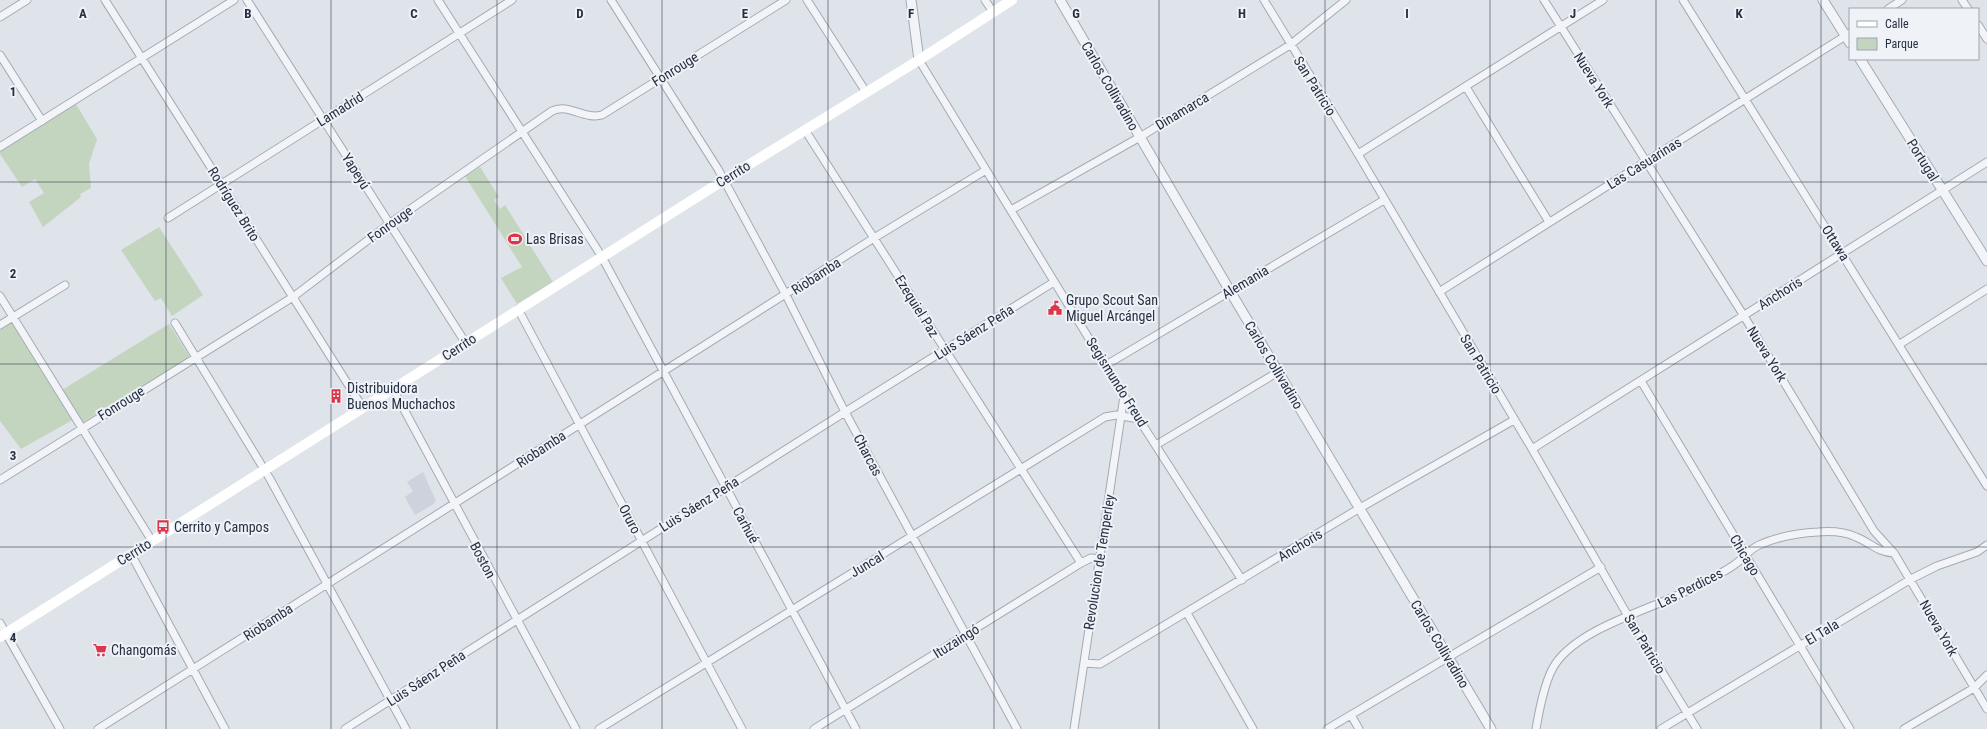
<svg xmlns="http://www.w3.org/2000/svg" width="1987" height="729" font-family="'Roboto Condensed',sans-serif">
	<rect width="100%" height="100%" fill="#dfe3ea"/>
	<path fill="#cdd2dc" d="M423,472L436,501L432,505L415,515L405,497L413,491L407,482Z"/>
	<path fill="#c4d5bf" d="M74,101L97,139L89,164L91,188L80,194L81,197L43,227L29,202L44,193L35,179L22,187L0,154V147Z
		M480,167L499,197L494,200L500,209L505,205L553,282L517,304L501,278L522,267L465,176Z
		M159,227L203,295L172,316L161,298L155,301L121,250Z
		M13,317L76,418L21,449L0,421V325Z
		M169,324L190,357L82,423L62,390Z"/>
	<g fill="none" stroke-linecap="round" stroke-linejoin="round">
		<defs>
			<path id="minor" d="M105,0L363,408
				M247,0L465,342
				M438,0L602,257L856,729
				M611,0L718,169L786,295L845,412L1017,729
				M807,0L866,92
				M985,0L993,12
				M1264,0L1358,154L1532,449L1628,616L1697,729
				M1544,0L1744,316L1874,531L1894,553L1987,709
				M1683,0L1987,486
				M1962,0L1968,9
				M1888,9L1902,0
				M0,17L27,0
				M1978,25L1987,39
				M0,55L42,121
				M919,60L1124,396L1242,580
				M1466,87L1549,222
				M805,130L1081,563
				M0,147L234,0
				M1358,154L1603,0
				M1011,210L1140,137L1290,45L1346,0
				M168,218L512,0
				M1439,292L1850,33
				M0,296L152,541
				M518,309L742,729
				M175,323L270,479L406,729
				M0,325L65,285
				M1900,344L1987,289
				M1106,365L1384,200
				M1641,381L1850,729
				M393,389L576,729
				M1156,445L1278,372
				M1532,449L1987,162
				M0,480L293,297L389,224L552,111C569,103 584,120 602,115L786,0
				M131,554L225,729
				M1187,613L1253,729
				M0,623L60,729
				M1084,663L1100,664L1360,508L1514,420
				M1351,715L1359,729
				M98,729L874,238L986,170
				M345,729L845,412L1054,282
				M599,729L1105,417L1116,415L1139,419
				M814,729L1081,563L1091,558L1099,559
				M1074,729L1124,396
				M1327,729L1601,567
				M1536,729C1539,711 1545,678 1556,663C1583,625 1656,609 1696,586C1709,579 1726,572 1738,562C1745,556 1750,549 1759,545C1777,537 1798,533 1818,532C1830,531 1845,532 1856,537C1871,543 1877,552 1894,553
				M1661,729L1911,579L1937,566L1977,552L1987,545
				M1904,729L1974,688L1987,675"/>
			<path id="tertiary" d="M911,0L919,60
				M1060,0L1230,291L1491,729
				M1823,0L1850,43
				M1860,59L1987,261"/>
		</defs>
		<use href="#minor" stroke="#a4aab5" stroke-width="9"/>
		<use href="#tertiary" stroke="#a4aab5" stroke-width="11"/>
		<use href="#minor" stroke="#f2f4f8" stroke-width="7"/>
		<use href="#tertiary" stroke="#f2f4f8" stroke-width="9"/>
		<path stroke="#fff" stroke-width="10" d="M0,637L724,180L919,60L1012,0"/>
	</g>
	<path fill="none" stroke="#263043" stroke-width="1" stroke-opacity="0.55" d="M166,0V729M331,0V729M497,0V729M662,0V729M828,0V729M994,0V729M1159,0V729M1325,0V729M1490,0V729M1656,0V729M1821,0V729M0,182H1987M0,364H1987M0,547H1987"/>
	<defs>
		<symbol id="stadium-bare" viewBox="-9 -9 18 18"><path d="M0-5a6.5 5 0 1 0 0 10a6.5 5 0 1 0 0-10ZM-3.5-1.8h7v3.6h-7Z" fill="#dd364a" stroke="#eff2f7" stroke-width="2.5" paint-order="stroke"/></symbol>
		<symbol id="civic-bare" viewBox="-9 -9 18 18"><path d="M-.6-6.5H3V-4.5H.6V-3L4-1V1h2V6H-6V1h2V-1L-.6-3ZM-1.2 2.5V6h2.4V2.5Z" fill="#dd364a" stroke="#eff2f7" stroke-width="2.5" paint-order="stroke"/></symbol>
		<symbol id="building-bare" viewBox="-9 -9 18 18"><path d="M-4-6H4V6H1V3H-1V6H-4ZM-2.5-4.3h1.7v1.8h-1.7ZM.8-4.3h1.7v1.8H.8ZM-2.5-1h1.7V.8h-1.7ZM.8-1h1.7V.8H.8Z" fill="#dd364a" stroke="#eff2f7" stroke-width="2.5" paint-order="stroke"/></symbol>
		<symbol id="bus-bare" viewBox="-9 -9 18 18"><path d="M-5-6H5V4H4V6H2V4H-2V6H-4V4H-5ZM-3.5-4V0h7V-4ZM-3.5 1.2v1.5H-2V1.2ZM2 1.2v1.5H3.5V1.2Z" fill="#dd364a" stroke="#eff2f7" stroke-width="2.5" paint-order="stroke"/></symbol>
		<symbol id="supermarket-bare" viewBox="-9 -9 18 18"><path d="M-6-5.5h2.5l.6 2H6L4.5 2H-2.5L-4.4-4H-6ZM-1.5 3.2a1.3 1.3 0 1 0 .1 0ZM3 3.2a1.3 1.3 0 1 0 .1 0Z" fill="#dd364a" stroke="#eff2f7" stroke-width="2.5" paint-order="stroke"/></symbol>
	</defs>
	<g fill-rule="evenodd">
		<use href="#stadium-bare" x="505" y="229" width="20" height="20"/>
		<use href="#civic-bare" x="1045" y="298" width="20" height="20"/>
		<use href="#building-bare" x="326" y="386" width="20" height="20"/>
		<use href="#bus-bare" x="153" y="517" width="20" height="20"/>
		<use href="#supermarket-bare" x="90" y="640" width="20" height="20"/>
	</g>
	<g text-anchor="middle" stroke-width="4" stroke-linejoin="round" paint-order="stroke">
		<g font-size="14" fill="#263043" stroke="#eff2f7">
			<text transform="translate(675 69) rotate(-32)" y="5">Fonrouge</text>
			<text transform="translate(1594 80) rotate(58)" y="5">Nueva York</text>
			<text transform="translate(1110 86) rotate(60)" y="5">Carlos Collivadino</text>
			<text transform="translate(1315 86) rotate(58)" y="5">San Patricio</text>
			<text transform="translate(340 109) rotate(-32)" y="5">Lamadrid</text>
			<text transform="translate(1182 111) rotate(-31)" y="5">Dinamarca</text>
			<text transform="translate(1923 160) rotate(58)" y="5">Portugal</text>
			<text transform="translate(1644 163) rotate(-32)" y="5">Las Casuarinas</text>
			<text transform="translate(356 171) rotate(58)" y="5">Yapeyú</text>
			<text transform="translate(733 174) rotate(-32)" y="5">Cerrito</text>
			<text transform="translate(234 204) rotate(58)" y="5">Rodríguez Brito</text>
			<text transform="translate(390 224) rotate(-36)" y="5">Fonrouge</text>
			<text transform="translate(1836 243) rotate(58)" y="5">Ottawa</text>
			<text transform="translate(816 276) rotate(-33)" y="5">Riobamba</text>
			<text transform="translate(1245 282) rotate(-31)" y="5">Alemania</text>
			<text transform="translate(1780 293) rotate(-32)" y="5">Anchoris</text>
			<text transform="translate(917 306) rotate(58)" y="5">Ezequiel Paz</text>
			<text transform="translate(974 332) rotate(-32)" y="5">Luis Sáenz Peña</text>
			<text transform="translate(459 347) rotate(-33)" y="5">Cerrito</text>
			<text transform="translate(1767 354) rotate(58)" y="5">Nueva York</text>
			<text transform="translate(1481 364) rotate(59)" y="5">San Patricio</text>
			<text transform="translate(1274 365) rotate(59)" y="5">Carlos Collivadino</text>
			<text transform="translate(1117 382) rotate(58)" y="5">Segismundo Freud</text>
			<text transform="translate(121 403) rotate(-32)" y="5">Fonrouge</text>
			<text transform="translate(541 449) rotate(-33)" y="5">Riobamba</text>
			<text transform="translate(868 455) rotate(62)" y="5">Charcas</text>
			<text transform="translate(699 504) rotate(-32)" y="5">Luis Sáenz Peña</text>
			<text transform="translate(630 519) rotate(62)" y="5">Oruro</text>
			<text transform="translate(746 525) rotate(61)" y="5">Carhué</text>
			<text transform="translate(1300 545) rotate(-31)" y="5">Anchoris</text>
			<text transform="translate(134 552) rotate(-32)" y="5">Cerrito</text>
			<text transform="translate(1745 555) rotate(59)" y="5">Chicago</text>
			<text transform="translate(483 560) rotate(62)" y="5">Boston</text>
			<text transform="translate(1099 562) rotate(-81)" y="5">Revolucion de Temperley</text>
			<text transform="translate(867 564) rotate(-31)" y="5">Juncal</text>
			<text transform="translate(1690 588) rotate(-27)" y="5">Las Perdices</text>
			<text transform="translate(268 622) rotate(-33)" y="5">Riobamba</text>
			<text transform="translate(1939 628) rotate(60)" y="5">Nueva York</text>
			<text transform="translate(1822 632) rotate(-31)" y="5">El Tala</text>
			<text transform="translate(956 641) rotate(-32)" y="5">Ituzaingó</text>
			<text transform="translate(1440 644) rotate(59)" y="5">Carlos Collivadino</text>
			<text transform="translate(1645 644) rotate(59)" y="5">San Patricio</text>
			<text transform="translate(426 678) rotate(-33)" y="5">Luis Sáenz Peña</text>
		</g>
		<g font-size="14" fill="#263043" stroke="#eff2f7" text-anchor="start">
			<text x="526" y="244">Las Brisas</text>
			<text x="1066" y="305">Grupo Scout San<tspan x="1066" dy="16">Miguel Arcángel</tspan></text>
			<text x="347" y="393">Distribuidora<tspan x="347" dy="16">Buenos Muchachos</tspan></text>
			<text x="174" y="532">Cerrito y Campos</text>
			<text x="111" y="655">Changomás</text>
		</g>
	</g>
	<g font-size="13" text-anchor="middle" font-weight="bold" fill="#263043" stroke="#eff2f7" stroke-width="4" stroke-linejoin="round" paint-order="stroke">
		<text x="83" y="18">A</text>
		<text x="248" y="18">B</text>
		<text x="414" y="18">C</text>
		<text x="580" y="18">D</text>
		<text x="745" y="18">E</text>
		<text x="911" y="18">F</text>
		<text x="1076" y="18">G</text>
		<text x="1242" y="18">H</text>
		<text x="1407" y="18">I</text>
		<text x="1573" y="18">J</text>
		<text x="1739" y="18">K</text>
		<text x="13" y="96">1</text>
		<text x="13" y="278">2</text>
		<text x="13" y="460">3</text>
		<text x="13" y="642">4</text>
	</g>
	<rect x="1849" y="8" width="130" height="52" fill="#eff2f7" stroke="#9fa4af"/>
	<rect x="1857" y="21" width="20" height="6" fill="#ffffff" stroke="#9fa4af"/>
	<text x="1885" y="28" font-size="12" fill="#263043">Calle</text>
	<rect x="1857" y="38" width="20" height="12" fill="#c4d5bf" stroke="#9fa4af"/>
	<text x="1885" y="48" font-size="12" fill="#263043">Parque</text>
</svg>
